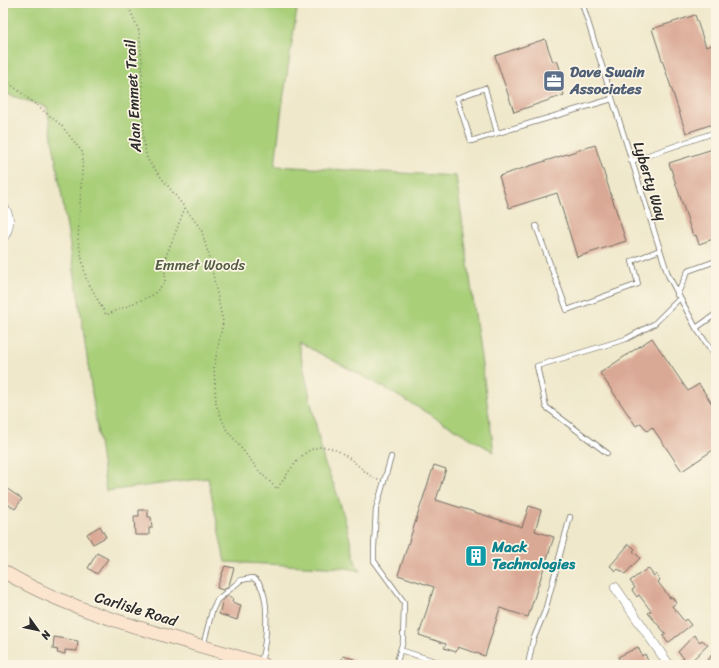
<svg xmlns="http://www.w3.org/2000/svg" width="719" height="668" font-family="Sriracha,sans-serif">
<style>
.green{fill:#a9cf79;stroke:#6a7d52}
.building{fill:#daa995}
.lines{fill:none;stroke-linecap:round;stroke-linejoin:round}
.lane-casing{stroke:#706d63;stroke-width:6}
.street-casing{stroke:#706d63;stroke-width:10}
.secondary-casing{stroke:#706d63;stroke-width:14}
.path{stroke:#706d63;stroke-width:1.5;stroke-dasharray:1 3;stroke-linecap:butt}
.lane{stroke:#fff;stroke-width:4.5}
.street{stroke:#fff;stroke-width:9}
.secondary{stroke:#fce5cf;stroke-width:13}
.labels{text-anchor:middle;stroke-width:3.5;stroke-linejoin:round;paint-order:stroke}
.service-label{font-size:15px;font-weight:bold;fill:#4e5e75;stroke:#fcf5e5;text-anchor:start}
.street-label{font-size:15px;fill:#2b2b2b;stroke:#fcf5e5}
.park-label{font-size:15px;fill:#515c42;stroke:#fcf5e5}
.culture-label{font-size:15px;font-weight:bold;fill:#0d838f;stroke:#fcf5e5;text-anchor:start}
</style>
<rect width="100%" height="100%" fill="#fcf5e5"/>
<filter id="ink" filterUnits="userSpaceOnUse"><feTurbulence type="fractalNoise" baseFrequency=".025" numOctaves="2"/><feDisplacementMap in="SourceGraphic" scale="8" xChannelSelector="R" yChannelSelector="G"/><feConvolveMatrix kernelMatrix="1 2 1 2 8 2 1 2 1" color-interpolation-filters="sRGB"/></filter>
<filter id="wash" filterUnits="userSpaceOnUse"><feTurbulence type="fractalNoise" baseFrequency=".012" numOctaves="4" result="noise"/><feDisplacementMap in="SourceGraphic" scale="16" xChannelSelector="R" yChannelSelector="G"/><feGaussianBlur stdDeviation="0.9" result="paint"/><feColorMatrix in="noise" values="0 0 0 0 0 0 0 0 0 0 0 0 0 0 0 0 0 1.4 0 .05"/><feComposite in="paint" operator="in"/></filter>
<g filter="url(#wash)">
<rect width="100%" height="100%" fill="#efe8cb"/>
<path class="green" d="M3,3H298L282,107L275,166L456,176L494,452L376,383L298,342L324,462C340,494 347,529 356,564L361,571L346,568L225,562L208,478L106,491L78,294L47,107L3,93Z"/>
<g id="blocks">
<path class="building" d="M695,15L706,47L716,44V123L686,133L652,29Z
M545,39L553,62L557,60L561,72L557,73L564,95L514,112L495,56Z
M595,145L626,241L577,257L557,193L509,208L499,176Z
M716,148V238L699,244L696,235L693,236L669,163Z
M652,338L688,391L699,384L716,410V448L682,471L652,427L647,431L641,423L636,426L600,373Z
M434,465L446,469L436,500L522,527L529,506L541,510L535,531L554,537L528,617L500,608L485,656L458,647L456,652L444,648L446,644L419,635L434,587L398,575Z
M3,486L22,499L15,509L3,501Z
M139,510H148V517H151L152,528H149V535H135L134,516H139Z
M100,526L106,537L93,544L87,534Z
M629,544L635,549L633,551L640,558L625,574L618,569L616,571L610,566Z
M97,553L108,559L97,574L88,568Z
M225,566L234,568L229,585L223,590L217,588Z
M648,568L654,576L656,574L660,580L658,582L670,598L672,597L676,603L672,606L684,621L686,619L691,625L668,643L663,636L666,634L648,613L651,611L639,595L637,597L632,590L635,588L630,581Z
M228,596L233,598L232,602L241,605L237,620L219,614L223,600Z
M694,635L700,642L702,640L708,645L687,665L682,660L684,658L678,652Z
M54,637L78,641L77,651L65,650V654L57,653L58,650L53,649Z
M638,647L642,656L645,654L648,661L640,665H622L618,657Z
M716,648V665H705Z
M343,656L354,659L352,665H340Z"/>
</g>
</g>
<g filter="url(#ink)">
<use href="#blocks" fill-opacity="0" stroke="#706d63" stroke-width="1"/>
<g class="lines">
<g class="lane-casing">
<path id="lane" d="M582,3L668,275L696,328L716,357
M497,133L485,88L457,98L471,141L612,99
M631,161L716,132
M536,226L567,310L638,284L632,261L660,250
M677,295L688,271L716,261
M696,328L716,314
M607,453L546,407L537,366L626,339L654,324L679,299
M391,457L376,509L374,548V561L404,602L403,641L396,665
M203,646L212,611L217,600L241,580L253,578C273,589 266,643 261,662
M400,650L447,665
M528,665L533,640L545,611L570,517"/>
</g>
<g class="street-casing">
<path id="street" d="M3,206C11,216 10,228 3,238
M615,587L669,665"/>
</g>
<g class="secondary-casing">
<path id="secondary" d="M3,571C80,618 178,637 264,665"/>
</g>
<path class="path" d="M678,4V3
M3,78L61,125L83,153L78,240L86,278L106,315L153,295L165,282V259L185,208L147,159L143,137L142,61L139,31L127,3
M185,208L201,229L209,256L223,322L214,367L216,404L226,429L260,472L277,489C295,463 311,431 346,456C358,464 364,473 378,480"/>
<use href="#lane" class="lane"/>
<use href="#street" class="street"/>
<use href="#secondary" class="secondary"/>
</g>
</g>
<defs>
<g id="office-square" transform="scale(1.15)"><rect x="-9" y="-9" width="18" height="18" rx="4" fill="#5c6f8a" stroke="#fcf5e5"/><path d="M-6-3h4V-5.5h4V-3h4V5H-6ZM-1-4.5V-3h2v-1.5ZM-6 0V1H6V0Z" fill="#fff"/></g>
<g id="building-square" transform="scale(1.15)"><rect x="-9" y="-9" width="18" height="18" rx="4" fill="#0f9aa8" stroke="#fcf5e5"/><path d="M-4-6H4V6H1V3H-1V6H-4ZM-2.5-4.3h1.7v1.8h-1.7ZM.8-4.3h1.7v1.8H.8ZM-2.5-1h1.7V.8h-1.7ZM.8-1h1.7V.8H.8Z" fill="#fff"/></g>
</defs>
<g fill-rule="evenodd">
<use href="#office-square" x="554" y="81"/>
<use href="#building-square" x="476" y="556"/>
</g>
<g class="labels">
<g class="service-label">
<text x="570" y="77">Dave Swain<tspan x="570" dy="17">Associates</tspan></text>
</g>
<g class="street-label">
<text transform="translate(133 96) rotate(-93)" y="5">Alan Emmet Trail</text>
<text transform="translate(650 181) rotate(73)" y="5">Lyberty Way</text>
<text transform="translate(136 609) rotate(17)" y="5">Carlisle Road</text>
</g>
<g class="park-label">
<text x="200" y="270">Emmet Woods</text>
</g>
<g class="culture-label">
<text x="492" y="552">Mack<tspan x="492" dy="17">Technologies</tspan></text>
</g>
</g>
<rect width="719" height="668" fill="none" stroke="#fcf5e5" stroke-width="16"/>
<g transform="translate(38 630) rotate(123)" stroke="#fcf5e5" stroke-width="3" paint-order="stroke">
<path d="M0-3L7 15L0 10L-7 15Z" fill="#2b2b2b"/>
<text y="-6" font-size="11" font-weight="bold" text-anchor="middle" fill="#2b2b2b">N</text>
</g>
</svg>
